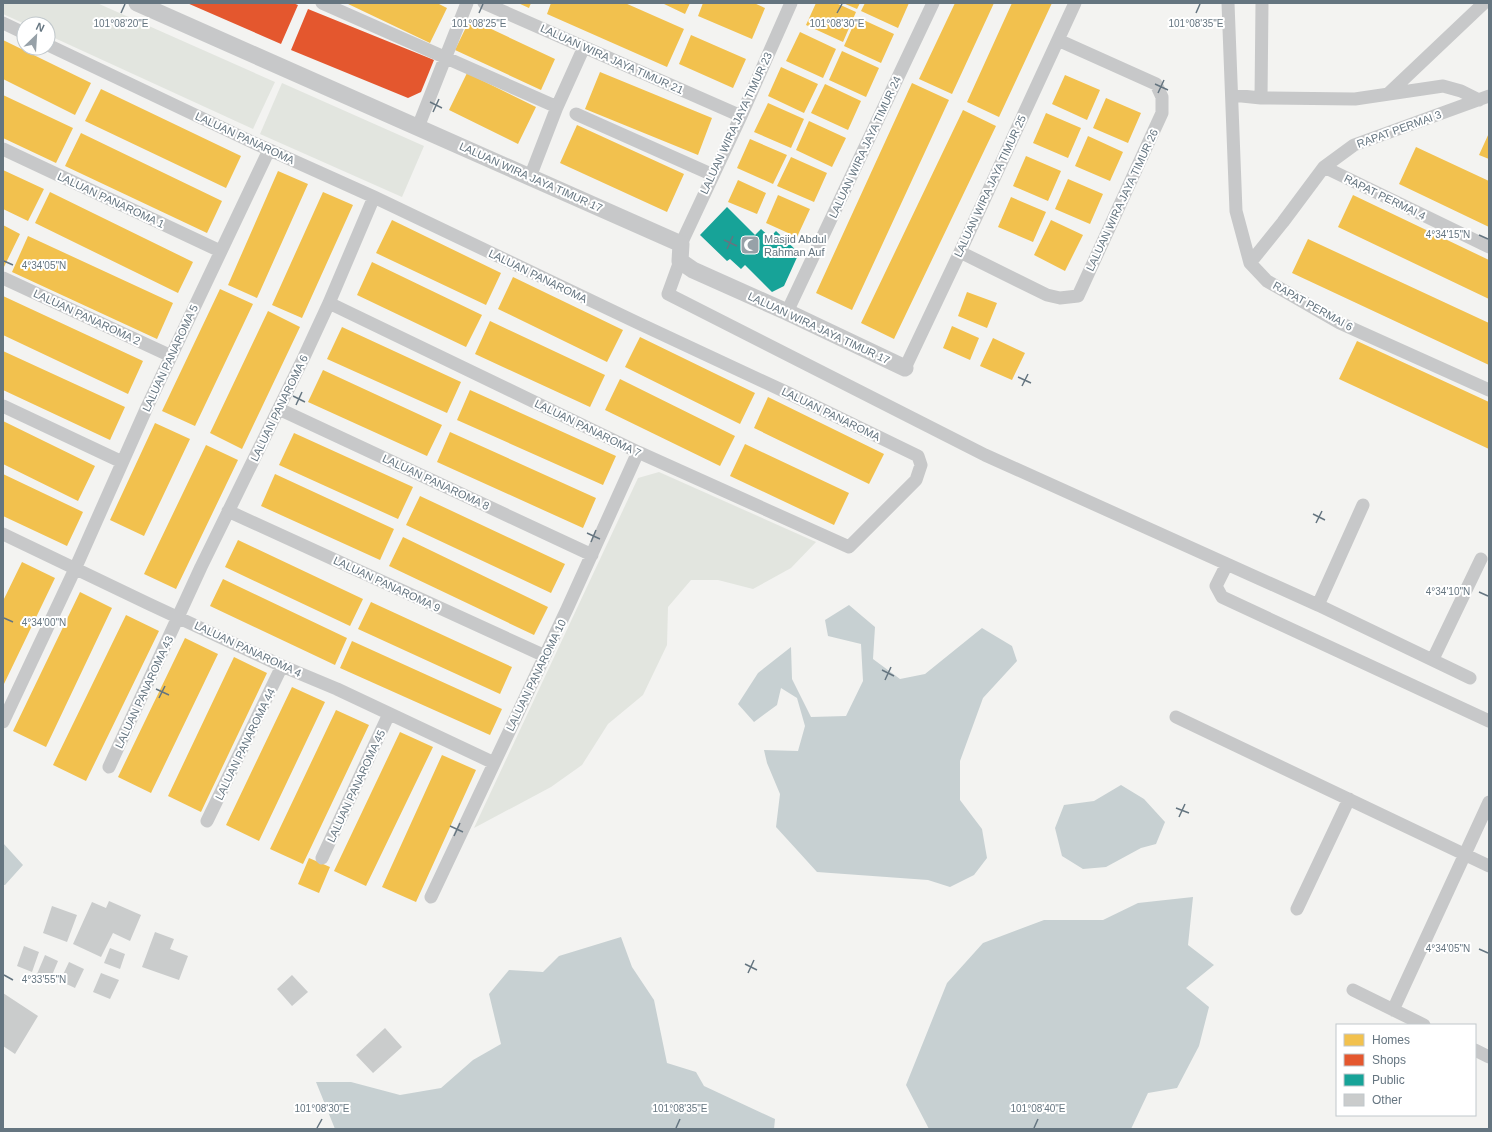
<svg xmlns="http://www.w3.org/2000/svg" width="1492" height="1132" font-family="Helvetica,sans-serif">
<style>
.green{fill:#e2e5df}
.water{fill:#c7d0d2}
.homes{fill:#f2c14e}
.shops{fill:#e4572e}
.public{fill:#17a398}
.building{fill:#cacccc}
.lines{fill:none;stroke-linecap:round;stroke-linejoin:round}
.minor{stroke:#c7c8c9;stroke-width:13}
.tertiary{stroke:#c7c8c9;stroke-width:17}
.ticks{fill:none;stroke:#657580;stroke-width:1.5}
.labels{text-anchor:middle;stroke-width:4;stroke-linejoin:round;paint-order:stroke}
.street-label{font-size:11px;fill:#657580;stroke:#fff}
.poi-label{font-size:11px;fill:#657580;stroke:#fff;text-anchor:start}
.ticks-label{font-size:10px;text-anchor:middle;fill:#657580;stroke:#fff;stroke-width:4;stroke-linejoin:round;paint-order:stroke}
</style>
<rect width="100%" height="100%" fill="#f3f3f1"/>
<path class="green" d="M3,3H97L275,82L253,129L48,35V24H25L3,14Z
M282,83L424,146L402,197L260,134Z
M659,472L816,542L791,568L753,589L718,580H691L668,607L667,645L643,695L608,724L582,765L551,787L474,828L638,478Z"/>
<path class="water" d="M849,605L875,627L873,659L900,679L925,674L982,628L1012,646L1017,661L983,698L960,761V800L982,829L987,858L974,875L950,887L928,880L817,872L776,827L780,794L767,763L764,750L798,751L805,726L797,698L781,688L777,705L754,722L738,704L758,673L791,647L792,679L811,717L846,716L863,681L861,644L828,636L825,620Z
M1121,785L1144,799L1165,822L1156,844L1141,848L1106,867L1083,869L1062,856L1055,828L1064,805L1094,801Z
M3,843L23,865L5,885H3Z
M1193,897L1188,945L1214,965L1186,988L1209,1007L1199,1046L1177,1088L1148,1093L1131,1129H929L906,1085L947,983L983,943L1044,920H1103L1138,903Z
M621,937L632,967L654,1000L667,1063L696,1072L704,1086L775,1119L774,1129H335L316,1082H351L400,1095L441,1088L473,1060L501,1044L489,994L509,970L543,972L559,956Z"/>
<path class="homes" d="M346,3H437L447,8L430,43Z
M518,3H531L529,8Z
M551,3H625L684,29L667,67L547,14Z
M662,3H690L685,14Z
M703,3H754L765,8L752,39L698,16Z
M816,3H836L856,12L843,42L806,25Z
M843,3H860L857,9Z
M865,3H909L898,28L861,11Z
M955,3H994L952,94L919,79Z
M1012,3H1052L999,117L967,102Z
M857,17L894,34L881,63L844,46Z
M470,19L555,59L541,90L455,50Z
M800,32L836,49L823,78L786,61Z
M691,35L746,59L733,88L679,64Z
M3,40L91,83L75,115L3,79Z
M842,51L879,68L866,97L829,80Z
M781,67L818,84L804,113L768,96Z
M600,72L712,118L698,155L585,109Z
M467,73L536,107L518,144L449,110Z
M1065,75L1100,90L1087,120L1052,104Z
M912,83L949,100L852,310L816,293Z
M825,84L861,101L848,130L811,113Z
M101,89L241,156L226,188L85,121Z
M3,95L73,128L56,163L3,138Z
M1106,98L1141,113L1128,143L1093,128Z
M768,103L804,119L791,148L754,132Z
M963,110L996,126L894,339L861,323Z
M1046,113L1081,128L1068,158L1033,143Z
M809,121L846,138L832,167L796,150Z
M577,125L684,174L667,212L560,163Z
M81,133L222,201L207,233L65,166Z
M1489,133V159L1479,155Z
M1088,136L1123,152L1110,181L1075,166Z
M750,139L787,155L773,184L737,168Z
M1416,147L1489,181V227L1399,184Z
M1026,156L1061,171L1048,201L1013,186Z
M791,157L827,173L814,202L777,186Z
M3,170L44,189L28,221L3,209Z
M278,171L308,184L257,298L228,285Z
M1068,179L1103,194L1090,224L1055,209Z
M738,180L766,193L757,214L728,202Z
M50,192L193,262L178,293L35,223Z
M323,192L353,205L302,318L272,305Z
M778,195L810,209L797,237L766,223Z
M1353,195L1489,260V299L1338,227Z
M1011,197L1046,212L1033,242L998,227Z
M392,220L501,273L486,305L376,253Z
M1051,220L1083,235L1065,271L1034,255Z
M3,225L20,234L3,269Z
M28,236L173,303L157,339L12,272Z
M1308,239L1489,323V365L1292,273Z
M372,262L482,315L466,347L357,295Z
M513,277L623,330L607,362L498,309Z
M220,289L253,304L195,426L162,411Z
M967,292L997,303L987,328L958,316Z
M3,296L143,361L128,394L3,335Z
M268,311L300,327L242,449L210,433Z
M490,321L605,375L590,407L475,354Z
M952,326L979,338L970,360L943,348Z
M342,327L461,382L447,413L327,359Z
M640,337L755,393L740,424L625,367Z
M993,338L1025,353L1012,380L980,366Z
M1357,341L1489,402V449L1339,379Z
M3,351L125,407L110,440L3,390Z
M323,370L442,425L427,456L308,402Z
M620,379L735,436L720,466L605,410Z
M470,390L616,456L603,485L457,420Z
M768,397L884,454L869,484L754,428Z
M3,421L95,466L78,501L3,464Z
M155,423L190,439L144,536L110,520Z
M450,432L596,498L583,528L437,462Z
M294,433L413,487L398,519L279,465Z
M745,444L849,493L834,525L730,476Z
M206,445L238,460L176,589L144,574Z
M3,474L83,512L67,546L3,516Z
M275,474L394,529L380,560L261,506Z
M420,496L565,564L551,593L406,525Z
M403,537L548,607L534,635L389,566Z
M238,540L363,599L350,626L225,567Z
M22,562L55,578L3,686V601Z
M223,579L347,638L335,665L210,606Z
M80,592L112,608L46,747L13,731Z
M371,602L512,667L500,694L358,629Z
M126,615L159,631L86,781L53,765Z
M185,638L218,654L151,793L118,777Z
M352,641L502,709L490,735L340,668Z
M234,657L267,673L201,812L168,796Z
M292,687L325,702L259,841L226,825Z
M336,710L369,725L303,864L270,849Z
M400,732L433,747L366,886L334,871Z
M442,755L476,770L416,902L382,887Z
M309,858L330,867L319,893L298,884Z"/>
<path class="shops" d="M187,3H293L298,5L281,44Z
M308,9L434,60L421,92L408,98L291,50Z"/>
<path class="public" d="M727,207L755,235L761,229L770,237L776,231L799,253L784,286L772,292L745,265L741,269L730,259L727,261L700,235Z"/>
<path class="building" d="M109,901L141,915L130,941L113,933L101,957L73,944L92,902L106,908Z
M52,906L77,915L67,942L43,933Z
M155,932L174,939L170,949L188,956L179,980L142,967Z
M24,946L39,952L32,972L17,966Z
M110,948L125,954L120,969L104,963Z
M45,955L58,961L50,980L37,974Z
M69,962L84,969L75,988L60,981Z
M101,973L119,980L110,999L93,992Z
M292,975L308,992L292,1006L277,989Z
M3,993L38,1016L15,1054L3,1046Z
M385,1028L402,1047L373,1073L356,1055Z"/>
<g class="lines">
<path class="minor" d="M322,3L557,107
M484,3L741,116
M1228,3L1236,211L1250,263L1267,281L1340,323L1489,390
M3,23L24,33
M48,45L252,142L374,197L638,323L788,393L918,456L921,465L916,480L849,547L638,452L329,303
M1388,94L1484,3
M1232,95L1261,98L1355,99L1443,86L1461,91L1479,100
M1261,98L1262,3
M576,114L713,175
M418,127L467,3
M3,149L220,251
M1324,167L1489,247
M530,177L557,107L584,47
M681,244L741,116L791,3
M960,252L1047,295L1060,298L1078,296L1162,113V97L1156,84L1058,40
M680,261L668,294L985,455L1318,605L1470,678
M1250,263L1283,222L1324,167L1354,145L1489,96
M3,278L171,356
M787,312L933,3
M905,368L960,252L1075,3
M3,406L122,462
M279,409L592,555
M228,511L545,656
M3,534L149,604L282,666L337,689L494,763
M1227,564L1216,586L1222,597L1489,721
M1318,605L1363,505
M1433,659L1481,559
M1176,717L1489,866
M3,722L75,569L147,407L269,150
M109,767L201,567L304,357L329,303L374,197
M207,821L282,666
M322,858L389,714
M431,897L567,609L638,452
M1297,909L1349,799
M1353,990L1424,1025
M1393,1010L1489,802
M1475,1050L1489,1057"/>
<path class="tertiary" d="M137,3L681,244L680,261L693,270L787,312L905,368"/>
</g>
<path class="ticks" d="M121,13L125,4M479,13L483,4M837,13L842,4M1196,13L1200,4M1155,84L1168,90M1158,93L1164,80M430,102L442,108M433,112L439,99M1479,235L1488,239M724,240L737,246M727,249L733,236M4,261L13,265M1018,377L1031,383M1022,386L1028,374M293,396L305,402M296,405L302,392M1313,514L1325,520M1316,523L1322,511M587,533L600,539M591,542L596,530M1479,592L1488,596M4,618L13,622M882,670L894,676M885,680L891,667M156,689L169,695M159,698L165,686M1176,808L1189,813M1179,817L1185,804M450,826L463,832M454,836L460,823M1479,949L1488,953M745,964L757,970M748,973L754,960M4,975L13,980M317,1128L322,1119M676,1128L680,1119M1034,1128L1038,1119"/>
<defs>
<g id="mosque-square" transform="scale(1)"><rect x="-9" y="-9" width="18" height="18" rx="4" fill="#97a1a8" stroke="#fff"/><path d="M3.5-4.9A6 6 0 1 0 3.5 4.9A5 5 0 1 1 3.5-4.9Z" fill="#fff"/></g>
</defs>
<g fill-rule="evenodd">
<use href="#mosque-square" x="750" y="245"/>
</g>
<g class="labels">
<g class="street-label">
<text transform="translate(612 59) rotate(24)" y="4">LALUAN WIRA JAYA TIMUR 21</text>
<text transform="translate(736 123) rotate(-65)" y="4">LALUAN WIRA JAYA TIMUR 23</text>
<text transform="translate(1399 129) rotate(-20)" y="4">RAPAT PERMAI 3</text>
<text transform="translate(245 138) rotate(25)" y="4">LALUAN PANAROMA</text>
<text transform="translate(865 147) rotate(-65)" y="4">LALUAN WIRA JAYA TIMUR 24</text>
<text transform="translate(531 177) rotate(24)" y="4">LALUAN WIRA JAYA TIMUR 17</text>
<text transform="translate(990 186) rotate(-65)" y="4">LALUAN WIRA JAYA TIMUR 25</text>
<text transform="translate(1385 197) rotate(26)" y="4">RAPAT PERMAI 4</text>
<text transform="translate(111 200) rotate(25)" y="4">LALUAN PANAROMA 1</text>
<text transform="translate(1122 200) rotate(-65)" y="4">LALUAN WIRA JAYA TIMUR 26</text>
<text transform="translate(538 276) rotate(26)" y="4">LALUAN PANAROMA</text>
<text transform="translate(1313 306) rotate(29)" y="4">RAPAT PERMAI 6</text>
<text transform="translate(87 317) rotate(25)" y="4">LALUAN PANAROMA 2</text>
<text transform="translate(819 328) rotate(25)" y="4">LALUAN WIRA JAYA TIMUR 17</text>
<text transform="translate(170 358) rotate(-65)" y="4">LALUAN PANAROMA 5</text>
<text transform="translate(279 408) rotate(-64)" y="4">LALUAN PANAROMA 6</text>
<text transform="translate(831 414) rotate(26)" y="4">LALUAN PANAROMA</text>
<text transform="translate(588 428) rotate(26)" y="4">LALUAN PANAROMA 7</text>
<text transform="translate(436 482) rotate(25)" y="4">LALUAN PANAROMA 8</text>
<text transform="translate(387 584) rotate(25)" y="4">LALUAN PANAROMA 9</text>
<text transform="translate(248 649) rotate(25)" y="4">LALUAN PANAROMA 4</text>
<text transform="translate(536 675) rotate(-64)" y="4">LALUAN PANAROMA 10</text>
<text transform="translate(144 692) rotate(-65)" y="4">LALUAN PANAROMA 43</text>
<text transform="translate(245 744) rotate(-64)" y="4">LALUAN PANAROMA 44</text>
<text transform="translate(356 786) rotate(-65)" y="4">LALUAN PANAROMA 45</text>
</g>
<g class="poi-label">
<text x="764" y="243">Masjid Abdul<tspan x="764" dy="13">Rahman Auf</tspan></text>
</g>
</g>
<g class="ticks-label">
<text x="121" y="27">101°08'20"E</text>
<text x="479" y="27">101°08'25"E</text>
<text x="837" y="27">101°08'30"E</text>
<text x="1196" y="27">101°08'35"E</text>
<text x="1448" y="238">4°34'15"N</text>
<text x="44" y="269">4°34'05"N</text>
<text x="1448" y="595">4°34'10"N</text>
<text x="44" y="626">4°34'00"N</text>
<text x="1448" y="952">4°34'05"N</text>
<text x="44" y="983">4°33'55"N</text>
<text x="322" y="1112">101°08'30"E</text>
<text x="680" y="1112">101°08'35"E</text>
<text x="1038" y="1112">101°08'40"E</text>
</g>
<rect width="1492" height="1132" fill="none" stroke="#657580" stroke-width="8"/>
<rect x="1336" y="1024" width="140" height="92" fill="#ffffff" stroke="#c1c8cc"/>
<rect x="1344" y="1034" width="20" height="12" fill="#f2c14e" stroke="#c1c8cc"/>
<text x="1372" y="1044" font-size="12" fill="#657580">Homes</text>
<rect x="1344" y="1054" width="20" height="12" fill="#e4572e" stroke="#c1c8cc"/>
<text x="1372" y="1064" font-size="12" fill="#657580">Shops</text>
<rect x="1344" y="1074" width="20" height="12" fill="#17a398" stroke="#c1c8cc"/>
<text x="1372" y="1084" font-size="12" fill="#657580">Public</text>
<rect x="1344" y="1094" width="20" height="12" fill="#cacccc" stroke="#c1c8cc"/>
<text x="1372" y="1104" font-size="12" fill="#657580">Other</text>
<g transform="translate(36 36) rotate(25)"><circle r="19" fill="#ffffff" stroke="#c1c8cc"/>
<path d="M0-3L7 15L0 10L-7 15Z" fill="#97a1a8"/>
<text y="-6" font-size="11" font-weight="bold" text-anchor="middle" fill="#657580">N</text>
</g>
</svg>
